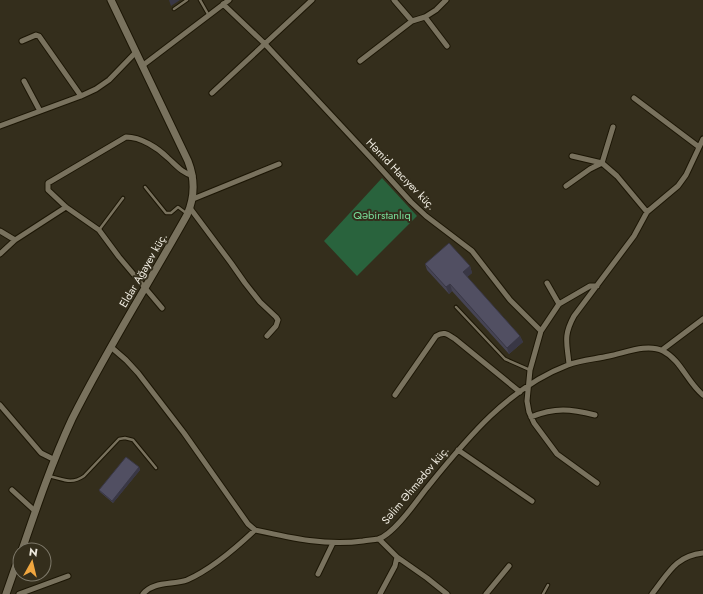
<svg xmlns="http://www.w3.org/2000/svg" width="703" height="594" font-family="Jost,sans-serif">
<style>
.green{fill:#29633d}
.lines{fill:none;stroke-linecap:round;stroke-linejoin:round}
.lane-casing{stroke:#1c1605;stroke-width:4.5}
.street-casing{stroke:#1c1605;stroke-width:7}
.secondary-casing{stroke:#1c1605;stroke-width:9}
.lane{stroke:#79725e;stroke-width:2.5}
.street{stroke:#79725e;stroke-width:5}
.secondary{stroke:#79725e;stroke-width:7}
.wall{fill:#464454}
.shaded-wall{fill:#393745}
.building{fill:#514f62;stroke:#393745}
.labels{text-anchor:middle;stroke-width:4;stroke-linejoin:round;paint-order:stroke}
.street-label{font-size:11px;fill:#f0ece1;stroke:#342e1c}
.park-label{font-size:11px;fill:#79df9a;stroke:#342e1c}
</style>
<rect width="100%" height="100%" fill="#342e1c"/>
<path class="green" d="M382,178L417,216L357,276L324,241Z"/>
<g class="lines">
<g class="lane-casing">
<path id="lane" d="M200,0L208,14
M174,9L187,0
M145,187L166,213H171L178,207L186,213
M99,230L123,198
M456,307L505,359L530,370
M49,476C63,479 71,485 84,476L119,439L125,438L133,440L156,468
M543,594L548,585"/>
</g>
<g class="street-casing">
<path id="street" d="M394,0L412,21
M223,4L265,44L372,159L411,202L426,216L472,251L510,300L541,331
M425,17L447,46
M22,41L36,35L39,36L81,96
M360,61L412,21L425,17L436,10L446,0
M142,66L229,0
M24,81L40,111
M212,93L312,0
M634,98L699,147
M0,126L81,96L96,89L109,80L136,52
M572,156L602,163L617,176L647,212
M566,186L590,169L602,163L613,127
M193,199L279,164
M190,208L231,263L245,283L260,302L276,317L278,320L276,326L267,336
M0,231L15,240
M0,254L15,240L66,207
M547,283L559,304
M597,286H590L559,304L541,331L530,370L527,401L529,412L534,423L557,454L597,483
M162,308L119,257L99,230L66,207L48,190V183L126,137C141,137 158,148 168,158C177,166 181,172 193,176
M111,347L126,360L138,373L184,433L248,524L255,530C291,538 326,546 363,541C368,540 373,540 378,539C393,535 416,502 426,489C465,441 507,388 568,365C580,360 596,359 609,356C625,353 647,343 663,351C681,360 687,382 703,395
M662,350L703,319
M569,364C567,343 563,336 574,316L634,236L647,212L678,186L686,175L703,139
M395,395L436,336C444,331 447,334 455,339L520,392
M0,405L41,453L55,460
M531,417C555,407 571,409 595,415
M458,450L532,501
M12,490L35,511
M379,539L397,557L395,566L380,594
M397,557L427,578L447,594
M318,574L333,543
M19,594L68,576
M143,594C153,581 173,585 187,580C210,570 237,547 255,530
M486,594L509,566
M652,594C668,574 675,556 703,553"/>
</g>
<g class="secondary-casing">
<path id="secondary" d="M22,550C37,506 52,462 72,419C107,349 149,283 187,215C195,197 195,179 188,161L111,0
M6,594L20,554"/>
</g>
<use href="#lane" class="lane"/>
<use href="#street" class="street"/>
<use href="#secondary" class="secondary"/>
</g>
<path class="wall" d="M425,264L470,266L472,273L467,277L520,336L523,342L509,354L452,291L449,294L427,270Z
M139,467L140,470L113,503L100,492L99,490Z"/>
<path class="shaded-wall" d="M169,0H180L171,6Z
M470,266L472,273L465,279L463,272Z
M450,284L452,291L449,294L446,287Z
M520,336L523,342L509,354L507,348Z
M139,467L140,470L113,503L112,501Z"/>
<path class="building" d="M449,243L470,266L463,272L520,336L507,348L450,284L446,287L425,264Z
M126,457L139,467L112,501L99,490Z"/>
<g class="labels">
<g class="street-label">
<text transform="translate(401 174) rotate(46)" y="4">Həmid Hacıyev küç.</text>
<text transform="translate(143 270) rotate(-60)" y="4">Eldar Ağayev küç.</text>
<text transform="translate(415 485) rotate(-50)" y="4">Səlim Əhmədov küç.</text>
</g>
<g class="park-label">
<text x="382" y="219">Qəbirstanlıq</text>
</g>
</g>
<g transform="translate(32 562) rotate(8)"><circle r="19" fill="#342e1c" stroke="#7f7a6b"/>
<path d="M0-3L7 15L0 10L-7 15Z" fill="#f0a63f"/>
<text y="-6" font-size="11" font-weight="bold" text-anchor="middle" fill="#f0ece1">N</text>
</g>
</svg>
